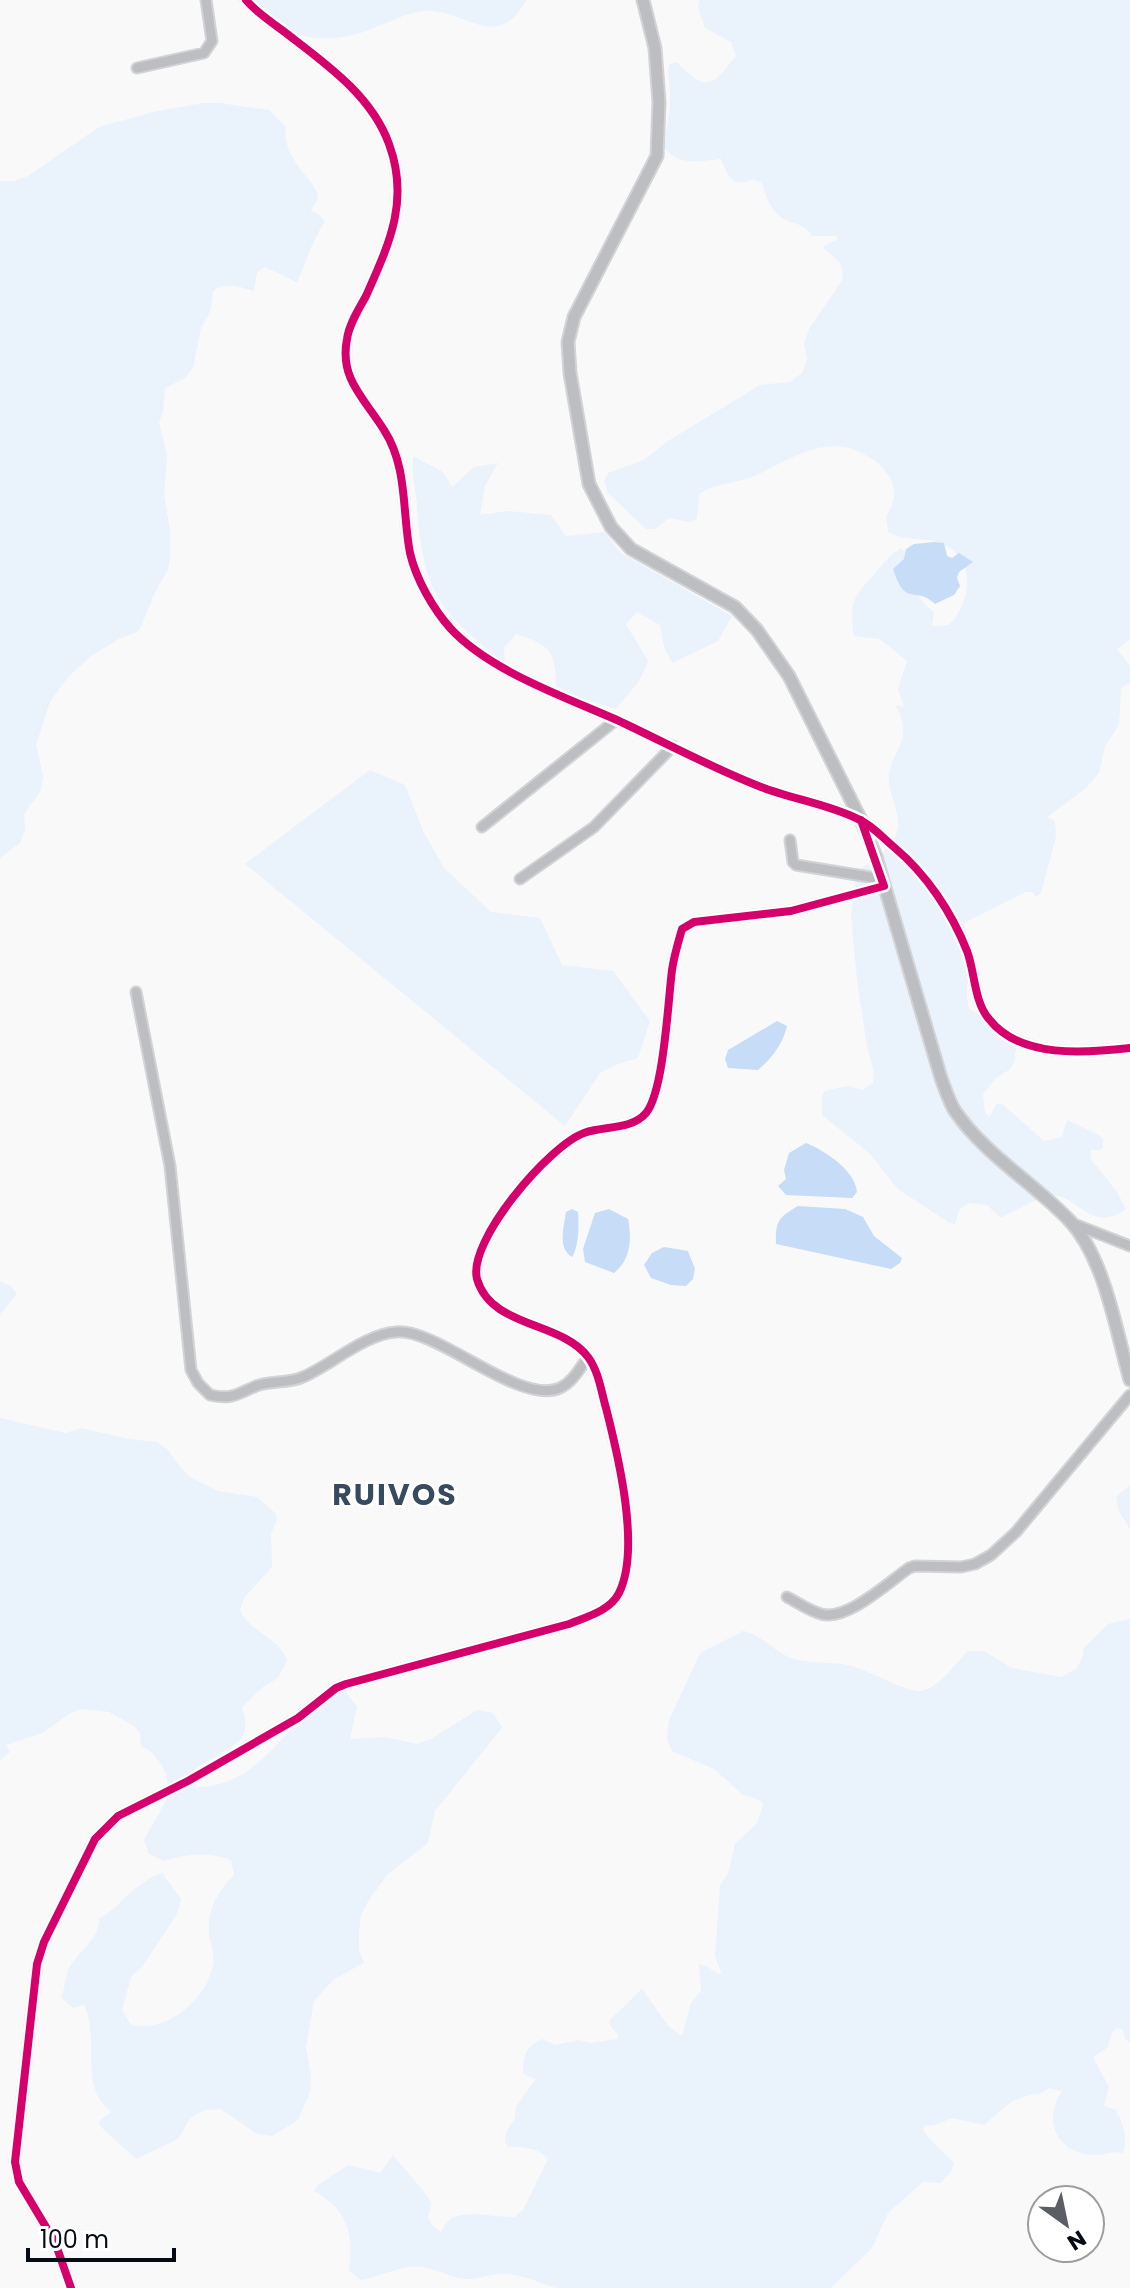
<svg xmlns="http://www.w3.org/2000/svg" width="1130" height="2288" font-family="Poppins,sans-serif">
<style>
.green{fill:#eaf2fc}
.water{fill:#c7dcf6}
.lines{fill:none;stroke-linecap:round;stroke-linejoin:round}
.minor-casing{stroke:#d2d3d5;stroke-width:13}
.tertiary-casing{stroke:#d2d3d5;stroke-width:15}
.minor{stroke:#bcbec2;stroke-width:9}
.tertiary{stroke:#bcbec2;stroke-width:11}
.cycleway-casing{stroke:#fff;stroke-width:13}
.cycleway{stroke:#d6006c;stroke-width:8}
.labels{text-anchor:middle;stroke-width:6;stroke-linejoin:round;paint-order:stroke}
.district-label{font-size:30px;font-weight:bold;letter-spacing:2px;fill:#384a5f;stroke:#fff}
</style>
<rect width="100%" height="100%" fill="#f9f9f9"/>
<path class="green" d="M239,0H526C497,55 464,7 423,11C405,13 388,23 371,29C329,46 296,38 258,19V13L252,16Z
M699,0H1130V639L1117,649L1130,666V683L1121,688L1119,725L1105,746L1099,773L1086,788L1047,817L1055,821L1056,837L1041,893L1036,897L1032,892H1026L964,923L975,963C966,980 965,991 969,1009L1018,1034L1014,1063L1009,1070L996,1078L983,1094L985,1114L990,1117L996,1104H1002L1044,1141L1062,1137L1067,1120L1099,1135L1103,1140V1147L1100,1150H1091L1090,1158L1117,1192L1126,1209C1090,1234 1080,1196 1052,1195C1044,1195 1010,1213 1001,1218L987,1205L969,1203L959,1210L955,1224L948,1222L898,1189L869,1153L822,1115V1096L825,1091L847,1086L863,1090L873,1083L874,1071L867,1047L857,980L851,914L857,871C871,862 892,849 897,832C902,815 890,798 889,782C886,752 918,743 895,705L904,707L898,689L907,661L880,639L854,636C848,601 855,595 877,571C885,562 890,555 901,548L912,559C913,583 913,597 934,612L932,626L949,625C970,603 978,560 943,544C925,536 909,543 888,532L886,517C895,502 898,487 886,472C880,463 871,458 862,453C825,434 790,459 757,475C738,484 717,482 699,494L697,519L690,522L669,518L655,529H646L608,493L604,481L608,473L644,460L668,441L760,385L790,382L802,373L807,358L804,344L809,329L843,279L841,264L823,247L838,239L836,236H812C805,224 797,225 786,220C771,213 766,197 762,183L753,179C732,189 729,177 721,159C700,161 680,166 665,149C665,132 671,111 670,96C670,84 667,76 669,64L677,62C707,94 711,86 736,56L731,42L705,28L698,7Z
M203,103H220L269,110L286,127C280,159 320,184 318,198C317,202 313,206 311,210L320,215L325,222C312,240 307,261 297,282L265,267L257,272L254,291C239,287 226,281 213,291L210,312L201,328L193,368L185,378L165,388L163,412L159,423L167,455L164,494L170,531V556L168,570L156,590L139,631L119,639L90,657L67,678L50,702L36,745L43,775L41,790L24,814L25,829L20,843L0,858V181H14L28,176L99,127L157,111Z
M413,456L443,472L452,487L474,467L498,463L485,486L480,515L507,511L551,515L566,536L605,532L621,553L732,616L718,641L672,663L664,647L660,625L637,612L626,624L648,661L640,680L616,709L570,694L556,686C556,651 549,644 516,634L504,648L505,663C438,611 423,592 417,506C416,489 411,474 413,456Z
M370,770L405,785L424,833L444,868L491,912L540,918L562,965L613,971L650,1021L638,1058L618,1064L600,1073L565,1126L245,864Z
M0,1281L12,1287L17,1294L0,1314Z
M0,1418L66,1433L81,1428L129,1439L157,1442L167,1449L180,1467L190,1477L218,1491L257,1497L275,1513L277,1520L271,1534L272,1567L244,1598L240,1610C249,1633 279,1636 287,1661L278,1678L263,1687L242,1707C245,1718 248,1729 241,1739C233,1748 199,1764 186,1776L196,1787C235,1786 256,1767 281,1740C294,1726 309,1713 315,1695L346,1692L357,1707L350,1739L385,1737L417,1744L431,1739L477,1710L493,1713L502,1728L435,1811L428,1843L387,1875L369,1900L361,1915L359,1933V1950L364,1963L334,1979L314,2001L306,2047L311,2076L310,2092L298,2120L272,2136L257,2134L221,2109L205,2110L191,2117L178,2139L136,2159L99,2125L100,2120L112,2112C77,2087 101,2040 84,2005L74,2008L61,1998C65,1990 64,1982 67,1974C73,1953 99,1943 99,1919C124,1904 131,1885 162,1873L181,1899L177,1914L142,1967L131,1977L122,2010L131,2025C166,2033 205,2001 213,1966C215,1956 211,1945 209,1935C206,1912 218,1891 234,1875L231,1860C209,1852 187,1853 164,1861L149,1854L144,1840C157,1814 180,1792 160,1763C155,1755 150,1749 141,1747L140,1733L134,1726L109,1712L82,1709L71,1713L42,1733L6,1745L10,1752L0,1760Z
M1130,1485V1529L1119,1512L1116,1497Z
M1130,1619V2042L1125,2039L1123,2030L1117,2028L1112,2033L1107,2048L1093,2057L1109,2087L1104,2106L1115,2109C1123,2123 1128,2137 1123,2153C1111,2150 1103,2156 1092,2155C1055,2152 1043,2119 1062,2091L1049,2088L1040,2094L1029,2095L1011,2102L984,2125L952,2118L935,2125L924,2126L923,2130C930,2142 944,2151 954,2163L951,2172L940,2183L923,2182L888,2213L872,2248L831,2288H556C537,2282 523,2274 502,2274C489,2274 478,2280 465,2279C446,2277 429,2264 410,2267C394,2269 378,2277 361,2280L349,2271C354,2235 348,2209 314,2191L319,2184L349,2165L380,2173L393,2155L429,2198L431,2205L428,2217L432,2225L441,2232C444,2229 444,2225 447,2222C460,2208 498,2218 515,2217L523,2210L548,2159C538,2147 523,2147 509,2147L505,2143L506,2132L515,2118L516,2106L536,2079L523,2074C524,2054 524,2047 543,2039L555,2045L578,2040L591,2043L617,2039L619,2036L610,2025L609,2021L642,1989L669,2027L682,2036L691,2003L701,1991L699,1965L701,1964L722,1975L715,1956L720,1885L728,1874L735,1844L757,1823L763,1805L761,1801L742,1794L714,1769L672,1751L667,1740L669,1720L700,1653L743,1631C765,1636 772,1651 791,1658C812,1665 837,1660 858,1668C873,1673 909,1693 921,1691C941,1687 954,1664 968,1651H984L1012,1668L1062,1677L1077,1668L1084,1653L1083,1649L1108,1624Z"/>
<path class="water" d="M934,542L944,543L947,556L952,558L959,553L973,562L959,572L957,578L960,586L954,595L935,604C916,585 906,609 893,569L904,559L906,549L914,544Z
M777,1021L787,1026C783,1044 772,1058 758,1070L728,1068L725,1059L728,1050Z
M806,1143C824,1150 856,1171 857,1192L852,1198L786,1195L778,1186L786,1179L784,1170L789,1153Z
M798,1206L845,1209L863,1217L874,1236L902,1258L900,1263L891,1269L776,1244C775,1221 779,1217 798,1206Z
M572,1209L578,1212C579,1225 579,1246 572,1257C557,1248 564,1227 566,1212Z
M609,1209L628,1219C632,1238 631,1260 614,1273L585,1262L583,1249L595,1213Z
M664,1247L688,1251L695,1269L693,1279L686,1286L671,1285L651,1278L644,1265L652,1253Z"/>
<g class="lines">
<g class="minor-casing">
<path id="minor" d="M246,0C256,12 270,21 282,30C323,62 371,94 389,144C410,201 389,244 366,296C359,309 349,324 347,339C339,379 365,399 384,430C408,467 402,512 410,553C416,579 433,609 451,629C490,671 565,697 617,720C664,742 712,768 761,787C792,799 828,804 858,819C872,825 884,839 895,848C927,875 952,913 967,951C975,972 974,1002 989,1019C1020,1059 1086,1053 1130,1048
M137,68L204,53L212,41L206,0
M482,827L616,720
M790,840L793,862L796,865L882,879
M520,879L594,827L673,746
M136,992L170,1166L191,1370L198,1383L210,1395C232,1400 237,1394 256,1386C270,1380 288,1384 303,1377C331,1365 365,1334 396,1332C438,1328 519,1406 560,1388C573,1382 580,1368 588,1357
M1074,1224L1130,1246
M787,1597C797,1602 809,1611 821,1614C846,1622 889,1582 909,1568L915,1566L961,1567L975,1564L991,1555L1016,1532L1130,1395
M71,2288L55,2242L19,2182L15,2162L37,1964L44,1942L95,1839L118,1816L188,1781L298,1718L336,1688L346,1684L569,1624C586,1617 610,1611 619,1593C641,1549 618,1455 606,1408C601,1391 599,1372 588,1357C561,1321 491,1328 477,1279C467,1241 550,1145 584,1133C603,1126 632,1130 646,1113C664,1091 668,1001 672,970C674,956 678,943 682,929L694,922L791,911L884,886"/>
</g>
<g class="tertiary-casing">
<path id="tertiary" d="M643,0L655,48L659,102L657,156L574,317L568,342L570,373L589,484L611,527L631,549L735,607L757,630L789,676L861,820L876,857L941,1078C945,1088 949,1102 955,1111C985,1155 1034,1183 1070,1221C1105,1259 1116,1331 1130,1380"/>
</g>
<use href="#minor" class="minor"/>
<use href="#tertiary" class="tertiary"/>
<g class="cycleway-casing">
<path id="cycleway" d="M246,0C256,12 270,21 282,30C323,62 371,94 389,144C410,201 389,244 366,296C359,309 349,324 347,339C339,379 365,399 384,430C408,467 402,512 410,553C416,579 433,609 451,629C490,671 565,697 617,720C664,742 712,768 761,787C792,799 828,804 858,819C872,825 884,839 895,848C927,875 952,913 967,951C975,972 974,1002 989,1019C1020,1059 1086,1053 1130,1048
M71,2288L55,2242L19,2182L15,2162L37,1964L44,1942L95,1839L118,1816L188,1781L298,1718L336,1688L346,1684L569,1624C586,1617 610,1611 619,1593C641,1549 618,1455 606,1408C601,1391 599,1372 588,1357C561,1321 491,1328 477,1279C467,1241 550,1145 584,1133C603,1126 632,1130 646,1113C664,1091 668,1001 672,970C674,956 678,943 682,929L694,922L791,911L884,886L861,820"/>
</g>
<use href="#cycleway" class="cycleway"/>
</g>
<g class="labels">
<g class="district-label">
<text x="395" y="1505">RUIVOS</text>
</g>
</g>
<g transform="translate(1066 2224) rotate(147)"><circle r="38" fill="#ffffff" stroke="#9b9ea1" stroke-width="2"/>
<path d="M0-6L14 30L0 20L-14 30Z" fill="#5b5f65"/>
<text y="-12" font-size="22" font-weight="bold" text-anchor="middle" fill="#060c15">N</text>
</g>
<path d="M28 2248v12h146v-12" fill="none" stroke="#060c15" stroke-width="4"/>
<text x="40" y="2248" font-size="24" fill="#060c15" stroke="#ffffff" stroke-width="6" paint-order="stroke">100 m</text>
</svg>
